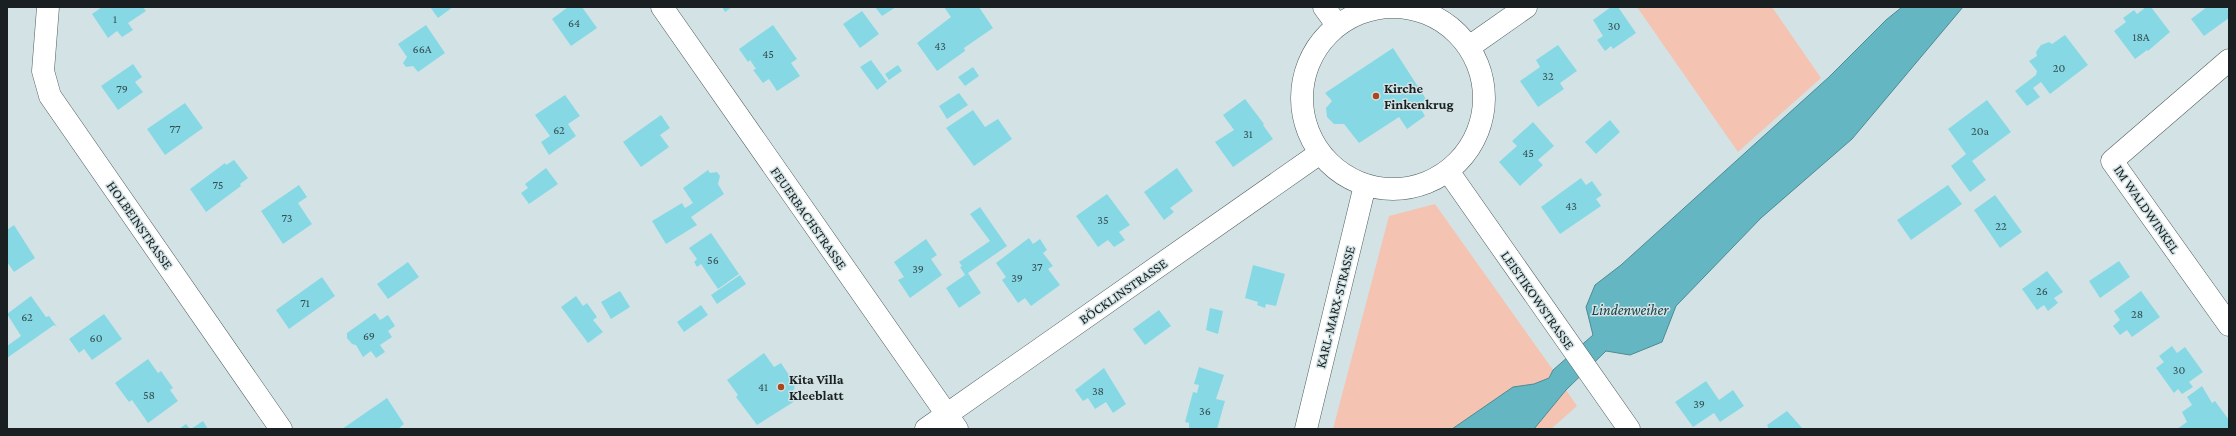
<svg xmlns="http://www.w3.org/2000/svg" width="2236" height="436" font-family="'Crimson Pro',serif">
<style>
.green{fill:#f4c3b1}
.water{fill:#64b7c2;stroke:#4e8a92}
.building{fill:#86d9e4}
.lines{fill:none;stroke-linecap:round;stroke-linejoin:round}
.minor-casing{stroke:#515f61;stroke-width:23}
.minor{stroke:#fff;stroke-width:22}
.poi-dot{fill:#ac461b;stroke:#d3e3e5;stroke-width:1.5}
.labels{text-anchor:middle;stroke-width:3;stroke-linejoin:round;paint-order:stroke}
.number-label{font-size:12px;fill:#354e52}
.poi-label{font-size:14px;font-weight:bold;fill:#1a2021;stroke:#d3e3e5;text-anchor:start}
.street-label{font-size:14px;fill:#1a2021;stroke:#d3e3e5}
.water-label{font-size:15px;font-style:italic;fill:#1a4247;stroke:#d3e3e5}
</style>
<rect width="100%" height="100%" fill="#d3e3e5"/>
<path class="green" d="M1637,7H1772L1821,78L1738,152Z
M1435,204L1553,370L1549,378L1534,384L1513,387L1452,429H1333L1389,216Z
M1566,390L1577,406L1551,429H1534Z"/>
<path class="water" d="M1902,7H1963L1852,139L1761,218L1676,306L1662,342L1630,355L1606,351L1566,390L1534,429H1452L1513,387L1534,384L1549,378L1553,370L1593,335L1586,307L1595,285L1621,265L1829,77L1886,20Z"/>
<path class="building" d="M102,7H143L146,11L128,23L133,30L122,37L117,31L108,38L92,14Z
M430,7H453L438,18Z
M568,7H582L597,28L571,46L552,19Z
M722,7H732L725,12Z
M875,7H896L882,16Z
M944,7H979L993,28L964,48L965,51L937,71L917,43L951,17Z
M1611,7H1618L1636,33L1613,49L1611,46L1605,51L1597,40L1603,36L1593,20Z
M2146,7H2151L2170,32L2148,51L2147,50L2135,59L2114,31L2126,22L2123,18L2134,10L2137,14Z
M2207,7H2226L2229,11V18L2204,36L2191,19Z
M862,11L879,34L860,48L843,24Z
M426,25L445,53L418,72L413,66L406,67L403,63L407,57L398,44Z
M773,25L797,59L791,63L800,76L777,91L769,79L763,83L753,70L756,69L750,60L748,62L739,49Z
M2065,35L2088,65L2050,94L2041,82L2033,88L2040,97L2027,106L2015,91L2036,75L2037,71L2029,61L2037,56L2036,52L2041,45L2049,42L2052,44Z
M1558,45L1577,71L1560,83L1564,89L1538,107L1520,81L1540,67L1536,60Z
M1393,48L1426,99L1419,106L1425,116L1407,129L1399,117L1359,143L1344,124H1334L1327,117L1326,108L1332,101L1325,93Z
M871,60L887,82L877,90L860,67Z
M133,64L142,77L135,82L143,92L118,110L101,86Z
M898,65L902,71L889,80L885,74Z
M973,67L979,76L965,86L958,77Z
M959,93L968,105L947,119L939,106Z
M565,95L580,116L568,124L576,136L549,155L541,142L550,136L535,115Z
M1245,99L1264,124L1263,125L1273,139L1233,167L1215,142L1234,130L1223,115Z
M1987,100L2011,132L1972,161L1986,180L1970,192L1951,166L1966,154L1948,129Z
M185,103L203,128L165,155L147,129Z
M973,110L985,127L998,119L1012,139L974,166L946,128Z
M661,115L670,128L660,135L669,147L641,167L623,142Z
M1610,120L1620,132L1596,154L1585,142Z
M1533,122L1554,146L1538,160L1543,165L1520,186L1499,162L1517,146L1512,141Z
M234,160L248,178L240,184L241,186L206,212L190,189L225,163L226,165Z
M546,168L558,184L529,204L521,193L528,188L525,184Z
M1177,168L1193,191L1170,208L1174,212L1164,220L1144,192Z
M708,170L710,173L717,172L720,176L718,184L724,194L691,217L697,225L666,244L652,221L682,203L685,208L693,203L683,188Z
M1581,178L1586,185L1592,181L1602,195L1596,199L1601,206L1560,234L1541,207Z
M299,185L307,197L298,203L312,224L283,244L261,211Z
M1948,185L1962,204L1911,240L1897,220Z
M1107,194L1130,225L1119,232L1125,240L1114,247L1108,240L1098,247L1076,216Z
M1995,195L2022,232L2000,248L1974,210Z
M980,207L1007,246L968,273L981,293L959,308L946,288L965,275L960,267L962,266L959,262L990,241L970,214Z
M14,225L35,258L14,272L7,262V230Z
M711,233L739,274L718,289L701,264L697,267L694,262L697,259L689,248Z
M1029,238L1033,244L1040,239L1047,250L1043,253L1053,266L1048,269L1060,285L1031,306L1025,298L1018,303L1002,280L1006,277L996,263Z
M926,239L937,255L931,259L942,275L910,298L898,280L904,277L894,262Z
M2119,261L2130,277L2100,298L2089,281Z
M408,262L419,277L388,299L377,284Z
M1253,265L1285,274L1276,306L1266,304L1265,308L1257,305L1258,302L1245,298Z
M2047,271L2063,292L2054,298L2058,303L2048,311L2044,305L2037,310L2022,289Z
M740,275L746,284L717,304L711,295Z
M322,277L335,296L289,329L276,310Z
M620,291L630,307L611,319L601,302Z
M2141,291L2160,317L2132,337L2127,330L2120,335L2113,326L2120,320L2114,311Z
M31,296L46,317L49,316L57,327L54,325L7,358V346L21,336L7,314Z
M576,296L583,306L587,303L597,317L593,320L603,332L588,343L561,307Z
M701,305L708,315L684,332L677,322Z
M1210,308L1223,311L1218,334L1206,330Z
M1159,310L1171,326L1145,345L1133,329Z
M375,313L380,320L388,315L395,326L388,331L392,337L380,345L385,352L376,358L371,351L363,357L356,345L352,344L347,338V333Z
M104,314L122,339L92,360L84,349L79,353L69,339Z
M2172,346L2177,353L2185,347L2203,372L2189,382L2193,387L2182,394L2178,389L2174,393L2156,368L2164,362L2159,356Z
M764,353L774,367L781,363L795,384L794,390L789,393L795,401L757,425L736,397L738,395L727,380Z
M148,359L158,373L161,371L173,388L170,390L178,401L148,423L132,400L129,402L115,383Z
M1199,367L1224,375L1216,399L1225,401L1217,429H1189V423L1185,422L1193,392L1197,393L1199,385L1194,384Z
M1104,368L1126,404L1113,413L1106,402L1095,409L1088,398L1083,401L1075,390Z
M1706,381L1719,400L1733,390L1744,406L1720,422L1714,413L1693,427L1675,402Z
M2202,386L2212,403L2215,401L2229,420V429H2177L2187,422L2182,412L2192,405L2187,397Z
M387,398L404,424L398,429H342Z
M1787,411L1803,429H1769L1767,425Z
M203,421L208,429H191Z
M186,424L190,429H179Z"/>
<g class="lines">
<g class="minor-casing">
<path id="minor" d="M48,7L43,71L50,96L281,429
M662,7L957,429
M1324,7L1337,25
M1302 98a91 91 0 1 1 182 0a91 91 0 1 1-182 0Z
M1469,47L1526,7
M2229,60L2112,161L2229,325
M1448,171L1629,429
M926,429L1320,153
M1306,429L1365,185"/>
</g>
<use href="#minor" class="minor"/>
</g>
<g class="poi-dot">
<circle cx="1376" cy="96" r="4"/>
<circle cx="781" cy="387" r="4"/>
</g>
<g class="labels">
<g class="number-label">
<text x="115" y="23">1</text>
<text x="574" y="27">64</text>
<text x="1614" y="30">30</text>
<text x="2141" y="41">18A</text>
<text x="940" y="50">43</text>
<text x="422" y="53">66A</text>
<text x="768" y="58">45</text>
<text x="2059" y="72">20</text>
<text x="1548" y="80">32</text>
<text x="122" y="93">79</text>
<text x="175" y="133">77</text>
<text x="559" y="134">62</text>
<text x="1980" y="135">20a</text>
<text x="1248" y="138">31</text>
<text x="1528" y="157">45</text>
<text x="218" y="189">75</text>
<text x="1571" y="210">43</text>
<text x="287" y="222">73</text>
<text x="1103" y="224">35</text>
<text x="2001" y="230">22</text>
<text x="713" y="264">56</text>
<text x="1037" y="271">37</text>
<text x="918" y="273">39</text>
<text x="1017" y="282">39</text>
<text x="2042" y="295">26</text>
<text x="305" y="307">71</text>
<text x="2137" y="318">28</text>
<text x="27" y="321">62</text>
<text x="369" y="340">69</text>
<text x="96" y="342">60</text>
<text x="2179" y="374">30</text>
<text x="763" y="391">41</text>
<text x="1098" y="395">38</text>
<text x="149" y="399">58</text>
<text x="1699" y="408">39</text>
<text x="1205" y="415">36</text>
</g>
<g class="poi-label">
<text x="1384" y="93">Kirche<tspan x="1384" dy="16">Finkenkrug</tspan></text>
<text x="789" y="384">Kita Villa<tspan x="789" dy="16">Kleeblatt</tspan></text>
</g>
<g class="street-label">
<text transform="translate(2147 209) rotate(55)" y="5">IM WALDWINKEL</text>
<text transform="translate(809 218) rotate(55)" y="5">FEUERBACHSTRASSE</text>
<text transform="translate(140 225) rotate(55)" y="5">HOLBEINSTRASSE</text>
<text transform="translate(1123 291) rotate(-35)" y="5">BÖCKLINSTRASSE</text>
<text transform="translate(1538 300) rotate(55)" y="5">LEISTIKOWSTRASSE</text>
<text transform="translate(1335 307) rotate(-76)" y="5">KARL-MARX-STRASSE</text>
</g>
<g class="water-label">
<text x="1630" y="315">Lindenweiher</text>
</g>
</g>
<rect width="2236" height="436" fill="none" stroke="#1a2021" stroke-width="16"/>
</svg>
